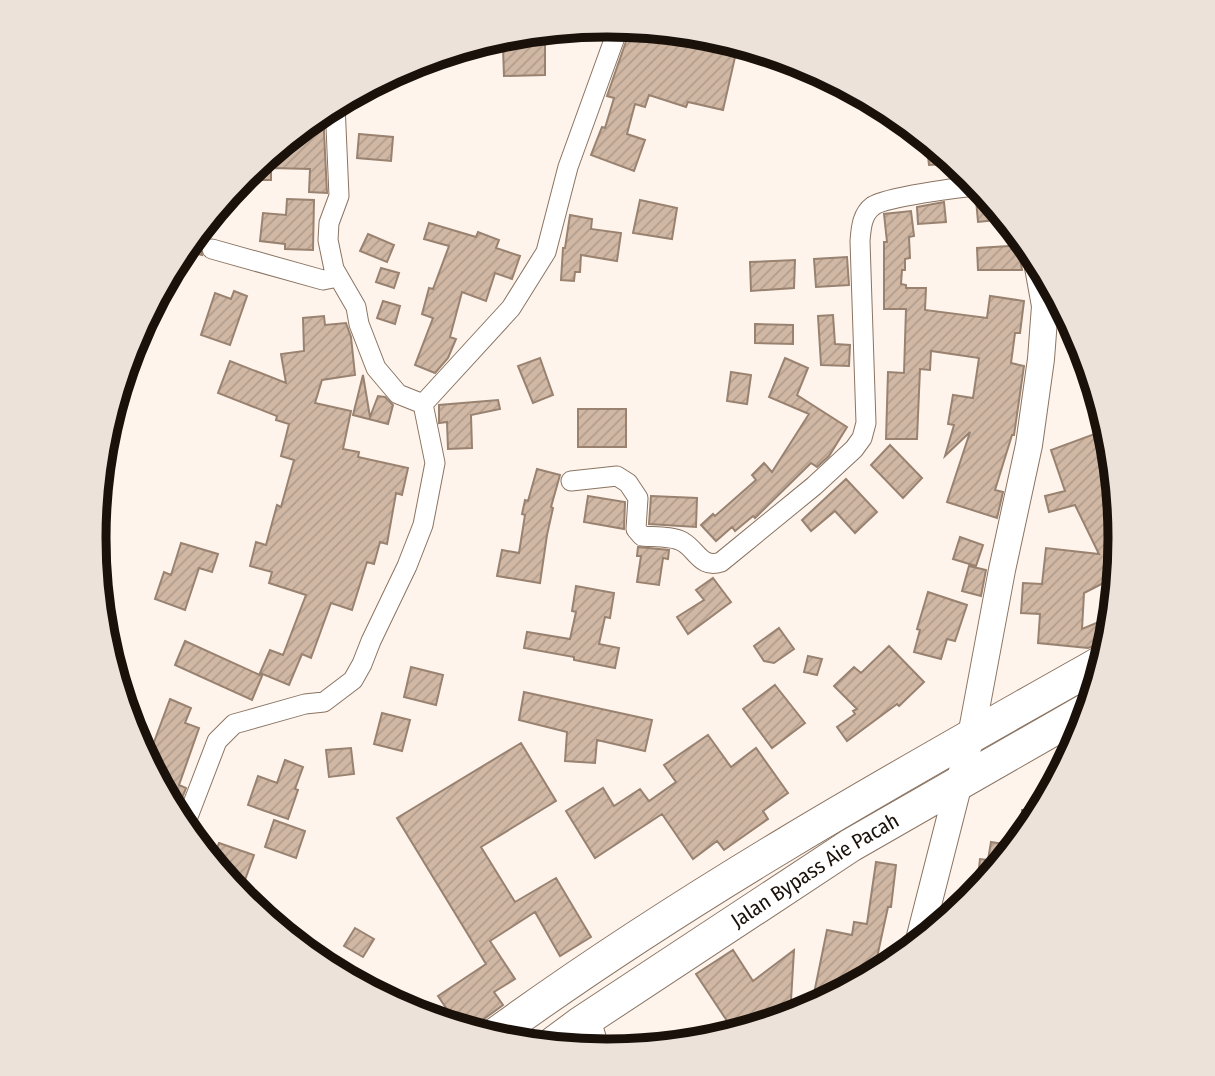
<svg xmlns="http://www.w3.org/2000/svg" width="1215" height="1076" font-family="'Fira Sans Condensed',sans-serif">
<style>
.building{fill:url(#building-hatch);stroke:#998270;stroke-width:2}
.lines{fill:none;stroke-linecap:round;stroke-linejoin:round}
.street-casing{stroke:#8a7462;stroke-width:21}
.secondary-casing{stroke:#8a7462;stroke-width:28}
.highway-casing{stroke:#8a7462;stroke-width:35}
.street{stroke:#fff;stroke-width:19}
.secondary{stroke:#fff;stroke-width:26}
.highway{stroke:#fff;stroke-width:33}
.labels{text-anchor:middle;stroke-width:7;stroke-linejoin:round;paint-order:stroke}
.street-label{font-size:21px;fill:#19110a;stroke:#fef4ec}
.rim{fill:none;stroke:#19110a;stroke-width:9}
</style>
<defs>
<pattern id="building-hatch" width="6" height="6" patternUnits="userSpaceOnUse" patternTransform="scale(1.75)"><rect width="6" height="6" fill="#d0b8a5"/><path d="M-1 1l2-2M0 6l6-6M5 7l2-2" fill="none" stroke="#b29d8d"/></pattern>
</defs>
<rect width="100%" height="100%" fill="#fef4ec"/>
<path class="building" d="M631,27L708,34L738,44L723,110L688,102L686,107L649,95L645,107L635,104L627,134L645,140L634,171L591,155L602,127L605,128L614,98L607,96Z
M545,31V75L504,76L503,48H522L523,33Z
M323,111L327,193L309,192L310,169L271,168V180H241Z
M359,134L393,137L391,161L357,158Z
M926,138L945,154L946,164L929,165Z
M987,195L1007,219L978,222L976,199Z
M287,199L314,200L313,250L285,249V244L260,241L263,213L286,215Z
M640,200L677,208L672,239L633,233Z
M944,202L946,222L918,224L917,207Z
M911,211L914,236L909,237L910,258L905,259V270H902L901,284L906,285V288H926L925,310L987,318L990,296L1024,301L1020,333H1015L1011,363L1024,366L1014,435H1012L995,490L1003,492L997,518L947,502L970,432L945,456L954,425L948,424L953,395L973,398L979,358L931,351L930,370L920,369L917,439H886L888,372L904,373L906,309H884V242H887L884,214Z
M213,213L208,237L200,245L202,255L182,251Z
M570,215L592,219L591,229L621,233L617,261L581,255L580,272H575L574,281L561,280L563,248H565Z
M429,223L476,237L478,232L499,240L496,248L520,256L512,279L495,273L486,301L462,292L450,337L456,339L448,358L435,373L415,365L433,318L422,314L429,288L433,289L449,246L424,239Z
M368,234L394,245L387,262L360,251Z
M1024,245L1020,258L1022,270H978L977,248Z
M847,257L849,285L816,287L814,259Z
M795,260L794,288L751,291L750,262Z
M381,268L399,273L394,288L376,282Z
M234,291L247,296L230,345L201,335L215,293L231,299Z
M383,301L400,306L395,324L377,318Z
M833,315L835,344L850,345L849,366L821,365L818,316Z
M324,316L325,325L346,323L351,337L355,375L322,380L315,403L351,411L343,449L359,452L358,457L408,468L402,495L396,493L387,544L380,542L374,564L367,562L352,610L331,603L311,658L302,654L289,685L260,673L270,650L283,655L306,595L269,583L272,572L250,566L256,542L266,545L277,505L281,507L294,460L281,456L289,424L276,420L277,416L218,393L230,361L286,383L281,354L304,351L303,318Z
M755,324L793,325V344L755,343Z
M540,358L553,395L533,403L518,366Z
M785,358L808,368L797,395L847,427L829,456L817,467L811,463L755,518L753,516L735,531L732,527L716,541L701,525L713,514L715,516L756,480L752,475L764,463L772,472L809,414L769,397Z
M731,372L751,375L747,404L727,401Z
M363,375L370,417L378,396L385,397L393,405L388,424L353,415Z
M498,400L500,409L471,415L472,448L448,449L447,422L439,423V405Z
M578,409H626V447H578Z
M1108,429L1114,467L1105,470L1117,494L1121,538L1117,576L1084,593L1082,629L1113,616L1110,643L1104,642L1088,648L1038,643L1040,614L1021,613L1023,583L1042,584L1046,548L1099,554L1075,505L1049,512L1045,496L1065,491L1051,450Z
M890,445L922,478L903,498L871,465Z
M537,469L560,475L551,507L553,508L547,535L540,583L497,576L502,550L519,553L525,515L522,514L525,500L528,501Z
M846,479L877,512L855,533L835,511L811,531L802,520Z
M588,496L625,502L624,529L584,522Z
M651,496L697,498L696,527L649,524Z
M960,537L983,545L976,566L953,559Z
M181,543L218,554L212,572L199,568L185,610L155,599L164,572L171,575Z
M638,547L669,550L668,559L663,558L659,585L637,582L641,556H637Z
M969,566L986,570L981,596L962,591Z
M713,578L731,602L688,634L677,617L704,600L696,590Z
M576,586L614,593L610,618L605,617L599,644L619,648L615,668L574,660V657L524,648L527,632L570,639L576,612L572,611Z
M928,592L967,605L955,641L947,639L941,659L914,652L920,630L917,629Z
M779,628L794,649L774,663L764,661L754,646Z
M185,641L262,676L252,700L175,665Z
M889,646L924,682L899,706L897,704L847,741L837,727L855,714L853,711L857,709L834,686L854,667L861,673Z
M808,656L822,659L817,675L804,672Z
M411,667L443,675L436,705L404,697Z
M775,685L805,723L772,748L743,709Z
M524,692L652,720L645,751L597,740L595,763L565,761L567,732L519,720Z
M170,699L191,708L185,723L199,728L179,785L186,788L176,814L147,761Z
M382,713L410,720L402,751L374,744Z
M708,735L731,767L756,748L788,793L763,811L768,819L724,850L717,841L693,859L662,814L595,858L566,811L603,788L614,806L640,789L649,801L676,782L664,765Z
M521,743L556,801L481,847L515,902L556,878L591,937L560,956L535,912L490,941L515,979L494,992L503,1005L469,1030L459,1027L438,996L486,964L397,818Z
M351,748L354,774L329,777L326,750Z
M285,760L303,767L295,789L298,790L288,819L248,805L258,776L277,783Z
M1022,810H1042L1022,838Z
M274,820L305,831L296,858L265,847Z
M991,842L1016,846L976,895L980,859L988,860Z
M219,843L254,855L245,880L220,871L212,862Z
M876,862L896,865L891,907H888L876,962L880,963L877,973L811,1008L827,930L852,935L854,922L867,924Z
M355,928L374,939L363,957L344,946Z
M733,950L753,981L794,950L790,1017L735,1033L696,974Z"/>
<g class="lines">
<g class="street-casing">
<path id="street" d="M335,104L339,196L329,223L328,240L334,269L356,307L359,324L376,368L398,394L423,404
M212,249L323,280L338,277
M571,481L617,476L628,483L638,498L636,529L642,536C654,537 674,536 683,542C697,550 701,569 721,562L814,486L854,449L862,438L866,423L860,241C861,228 862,214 873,206C886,197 961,187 979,186
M184,827L217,741L234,724L305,704L324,702L353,680L362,664L371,641L407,566L423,525L435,463L423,404L511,308L546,252L568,167L619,26
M581,1023L591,1020L597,1040L606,1051"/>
</g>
<g class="secondary-casing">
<path id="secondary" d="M918,944L971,736L1002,570L1029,445L1041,359L1045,306L1036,256"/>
</g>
<g class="highway-casing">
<g id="highway">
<path d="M492,1037C685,896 896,778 1104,661"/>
<path id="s1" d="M550,1046L581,1023L851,845L1090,708"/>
</g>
</g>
<use href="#street" class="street"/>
<use href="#secondary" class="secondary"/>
<use href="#highway" class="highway"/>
</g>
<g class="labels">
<g class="street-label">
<text dy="7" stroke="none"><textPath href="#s1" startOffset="318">Jalan Bypass Aie Pacah</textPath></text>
</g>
</g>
<path d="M0 0H1215V1076H0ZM106 538a501 501 0 1 1 1002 0a501 501 0 1 1-1002 0Z" fill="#ece2da" fill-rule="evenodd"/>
<path class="rim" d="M106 538a501 501 0 1 1 1002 0a501 501 0 1 1-1002 0Z"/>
</svg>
